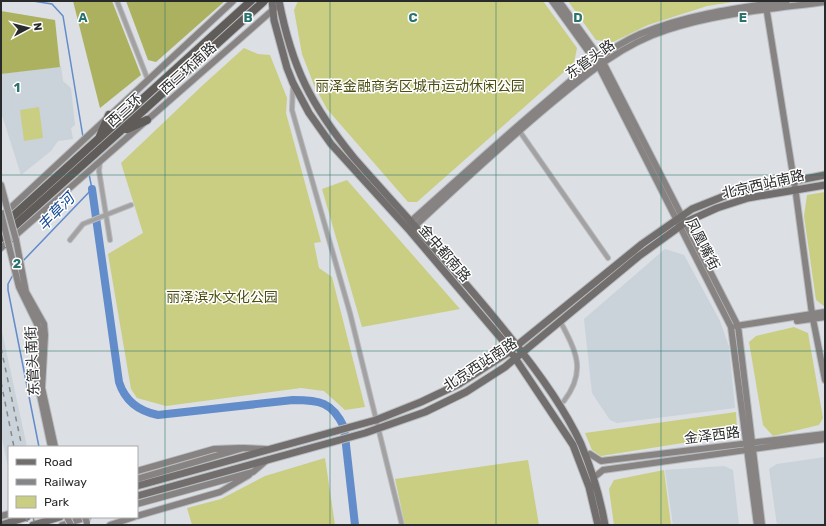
<svg xmlns="http://www.w3.org/2000/svg" width="826" height="526" font-family="Rubik,'Noto Sans SC',sans-serif">
<style>
.built{fill:#cad2da}
.green{fill:#c9ce83}
.forest{fill:#acb15f}
.lines{fill:none;stroke-linecap:round;stroke-linejoin:round}
.stream{stroke:#628cca;stroke-width:1.5}
.river{stroke:#628cca;stroke-width:8}
.street-casing{stroke:#b8bbbe;stroke-width:6}
.secondary-casing{stroke:#b8bbbe;stroke-width:8}
.primary-casing{stroke:#b8bbbe;stroke-width:9}
.highway-casing{stroke:#b8bbbe;stroke-width:10}
.street{stroke:#a3a1a1;stroke-width:4}
.secondary{stroke:#868382;stroke-width:6}
.primary{stroke:#716e6d;stroke-width:7}
.highway{stroke:#605c5a;stroke-width:8}
.rail{stroke:#848688;stroke-width:1.5;stroke-dasharray:5 5;stroke-linecap:butt}
.secondary-bridge-casing{stroke:#b8bbbe;stroke-width:8;stroke-linecap:butt}
.highway-bridge-casing{stroke:#b8bbbe;stroke-width:10;stroke-linecap:butt}
.secondary-bridge{stroke:#868382;stroke-width:6}
.highway-bridge{stroke:#605c5a;stroke-width:8}
.grid{fill:none;stroke:#29736f;stroke-width:1;stroke-opacity:0.55}
.labels{text-anchor:middle;stroke-width:3;stroke-linejoin:round;paint-order:stroke}
.street-label{font-size:14px;fill:#292a2b;stroke:#fff}
.park-label{font-size:14px;fill:#4c4f11;stroke:#fff}
.water-label{font-size:15px;font-style:italic;fill:#154b96;stroke:#fff}
.grid-label{font-size:13px;text-anchor:middle;font-weight:bold;fill:#29736f;stroke:#fff;stroke-width:3;stroke-linejoin:round;paint-order:stroke}
</style>
<rect width="100%" height="100%" fill="#dcdfe3"/>
<path class="built" d="M61,66L63,81L71,88L75,125L71,128L73,139L58,141L51,151L21,175L1,112V74Z
M665,249L684,255L720,321L729,347L735,408L617,423L610,420L592,393L584,319Z
M1,327L27,447H9V471L1,434Z
M825,457V525H777L769,469L777,464Z
M724,466L733,470L739,525H673L665,470Z"/>
<path class="green" d="M298,1H543L577,48L574,63L417,202H408L327,109L314,85L302,54L294,10Z
M568,1H739L707,6L648,25L613,42L596,40Z
M244,48L258,54L270,55L287,98L286,113L321,242L314,243L319,268L332,277L365,407L345,410L324,391L301,388L166,406L137,398L131,389L108,254L143,233L121,163L204,84Z
M39,107L43,138L24,141L20,110Z
M347,180L460,309L362,327L322,189Z
M825,192V307L816,300L804,216L807,195Z
M794,327L808,333L823,418L819,425L773,436L763,425L749,342L756,336Z
M736,412L737,429L733,435L601,456L592,450L585,433Z
M325,458L335,525H192L187,508L221,499L265,476Z
M528,460L539,525H405L395,479Z
M664,470L671,525H614L609,489L614,480Z"/>
<path class="forest" d="M73,1H112L141,75L100,108Z
M126,1H225L156,62L148,60Z
M1,11L55,20L60,67L1,74Z"/>
<g class="lines">
<path class="stream" d="M33,1L52,4L63,16L83,137
M22,262L92,189L89,174
M14,273L8,284V290L39,447"/>
<path class="river" d="M92,189L119,382C125,401 138,411 158,415L293,400C320,400 332,402 344,427L355,525"/>
<g class="street-casing">
<path id="street" d="M117,1L148,80
M293,85L292,110L350,313L402,525
M518,129L608,258
M100,162L99,171L110,240
M70,240L83,224L131,205
M560,321C576,351 587,371 564,401"/>
</g>
<g class="secondary-casing">
<path id="secondary" d="M552,1L598,65L731,327L757,525
M559,1L603,62L738,326L762,525
M766,6L796,194L812,314L825,380
M1,185L6,204
M5,213L233,1
M410,222C454,183 497,143 542,105C573,79 602,51 640,34C687,14 737,8 787,1
M415,226C460,184 505,142 552,103C588,73 623,44 667,30C717,13 772,9 825,2
M16,240L26,292L44,324L45,335L42,388L55,447
M9,246L19,287L38,326L40,338L37,381L51,447
M1,248L275,8
M797,321L825,317
M736,326L825,312
M590,454L601,461L825,434
M137,471L214,449L240,448
M597,475L603,470L825,439
M137,479L243,448L265,449
M137,504L253,472L267,460
M1,516L9,514
M137,516L220,492L249,475
M62,525L88,517
M110,525L134,517"/>
</g>
<g class="primary-casing">
<path id="primary" d="M272,1L274,20L287,68L293,83L309,113L331,144L410,231L505,343L573,445L589,487L598,525
M279,1C292,68 311,105 354,158C406,217 460,274 509,336C536,369 563,405 581,444C592,470 600,497 605,525
M137,486L376,420L421,402L459,384L509,352L642,244L692,209L732,193L825,175
M137,496L365,433L425,412L466,392L505,367L639,256L686,222L717,208L748,198L825,185
M1,525L27,517
M33,525L60,517"/>
</g>
<g class="highway-casing">
<path id="highway" d="M127,129L147,120
M100,136L109,115
M1,227L251,1
M1,238L145,109"/>
</g>
<use href="#street" class="street"/>
<use href="#secondary" class="secondary"/>
<use href="#primary" class="primary"/>
<use href="#highway" class="highway"/>
<path class="rail" d="M1,348L22,447
M1,382L14,447
M26,517L28,525
M33,517L35,525"/>
<g class="secondary-bridge-casing">
<path id="secondary-bridge" d="M6,204L16,240
M1,213L9,246
M67,517L71,525
M85,517L87,523"/>
</g>
<g class="highway-bridge-casing">
<path id="highway-bridge" d="M145,109L264,1"/>
</g>
<use href="#secondary-bridge" class="secondary-bridge"/>
<use href="#highway-bridge" class="highway-bridge"/>
</g>
<path class="grid" d="M165,1V525M330,1V525M496,1V525M661,1V525M1,175H825M1,351H825"/>
<g class="labels">
<g class="street-label">
<text transform="translate(590 59) rotate(-35)" y="5">东管头路</text>
<text transform="translate(188 68) rotate(-42)" y="5">西三环南路</text>
<text transform="translate(124 110) rotate(-42)" y="5">西三环</text>
<text transform="translate(763 184) rotate(-13)" y="5">北京西站南路</text>
<text transform="translate(703 244) rotate(63)" y="5">凤凰嘴街</text>
<text transform="translate(445 253) rotate(49)" y="5">金中都南路</text>
<text transform="translate(32 361) rotate(-93)" y="5">东管头南街</text>
<text transform="translate(480 364) rotate(-33)" y="5">北京西站南路</text>
<text transform="translate(712 435) rotate(-7)" y="5">金泽西路</text>
</g>
<g class="park-label">
<text x="420" y="91">丽泽金融商务区城市运动休闲公园</text>
<text x="222" y="302">丽泽滨水文化公园</text>
</g>
<g class="water-label">
<text transform="translate(56 212) rotate(-46)" y="5">丰草河</text>
</g>
</g>
<g class="grid-label">
<text x="83" y="22">A</text>
<text x="248" y="22">B</text>
<text x="413" y="22">C</text>
<text x="578" y="22">D</text>
<text x="743" y="22">E</text>
<text x="17" y="92">1</text>
<text x="17" y="268">2</text>
</g>
<rect width="826" height="526" fill="none" stroke="#292a2b" stroke-width="4"/>
<rect x="8" y="446" width="130" height="72" fill="#ffffff" stroke="#a9aaaa"/>
<rect x="16" y="459" width="20" height="6" fill="#716e6d" stroke="#a9aaaa"/>
<text x="44" y="466" font-size="12" fill="#292a2b">Road</text>
<rect x="16" y="479" width="20" height="6" fill="#848688" stroke="#a9aaaa"/>
<text x="44" y="486" font-size="12" fill="#292a2b">Railway</text>
<rect x="16" y="496" width="20" height="12" fill="#c9ce83" stroke="#a9aaaa"/>
<text x="44" y="506" font-size="12" fill="#292a2b">Park</text>
<g transform="translate(28 28) rotate(83)" stroke="#ffffff" stroke-width="3" paint-order="stroke">
<path d="M0-3L7 15L0 10L-7 15Z" fill="#292a2b"/>
<text y="-6" font-size="11" font-weight="bold" text-anchor="middle" fill="#292a2b">N</text>
</g>
</svg>
